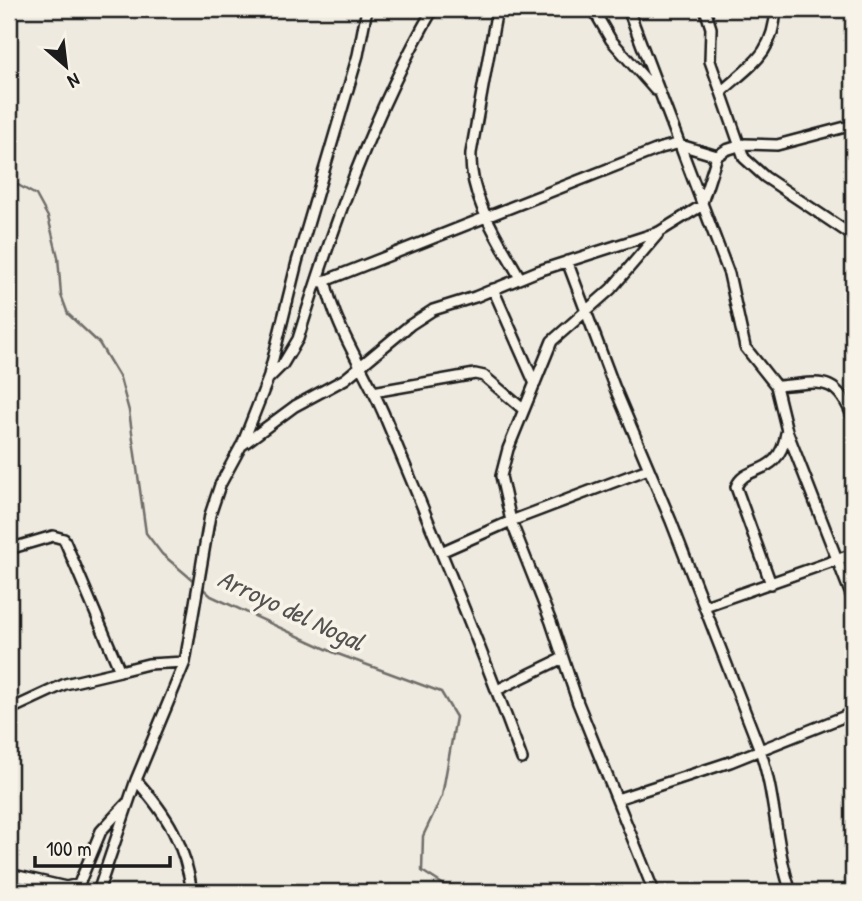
<svg xmlns="http://www.w3.org/2000/svg" width="862" height="901" font-family="'Patrick Hand',sans-serif">
<style>
.lines{fill:none;stroke-linecap:round;stroke-linejoin:round}
.stream{stroke:#6f6d69;stroke-width:2.5}
.minor-casing{stroke:#1c1c1c;stroke-width:14}
.minor{stroke:#f7f3e8;stroke-width:9}
.labels{text-anchor:middle;stroke-width:7;stroke-linejoin:round;paint-order:stroke}
.water-label{font-size:26px;font-style:italic;fill:#535250;stroke:#f7f3e8}
</style>
<rect width="100%" height="100%" fill="#eeeae0"/>
<filter id="ink" filterUnits="userSpaceOnUse"><feTurbulence type="fractalNoise" baseFrequency=".0143" numOctaves="2"/><feDisplacementMap in="SourceGraphic" scale="14" xChannelSelector="R" yChannelSelector="G"/><feConvolveMatrix kernelMatrix="1 2 1 2 8 2 1 2 1" color-interpolation-filters="sRGB"/></filter>
<g filter="url(#ink)">
<g class="lines">
<path class="stream" d="M9,180L36,195L48,217L58,257L61,295L68,314L99,343L120,378L129,411L146,533L162,554L195,582
M200,586L211,596L335,653L441,692L456,717L442,796L423,836L422,871L444,885L498,892"/>
<g class="minor-casing">
<path id="minor" d="M497,9L471,153C469,198 499,240 520,278
M593,9L611,40L655,90
M628,9L729,274L745,347L776,386L787,431L853,600
M705,9L711,28L710,61L721,92
M776,9C773,54 753,63 721,92L744,158L765,177L853,236
M567,261L614,386L671,521L760,750C776,796 775,846 791,892
M325,280C336,331 365,369 385,417C432,530 480,643 522,759
M322,282L661,148L677,144L717,156
M493,289L535,384
M268,379L297,262L358,55L367,9
M776,386C818,384 835,372 853,418
M373,392L475,374L484,376L524,410
M242,445L268,379L283,364L298,339C333,226 374,111 433,9
M9,549L53,536L64,539L120,671L148,664L185,662
M441,552L511,521L648,469
M771,584L736,487C745,463 779,479 786,433
M705,606L853,554
M497,690L563,658
M9,710L65,684L120,671
M136,780C168,816 185,844 192,892
M617,799L730,762L853,713
M9,874L66,887L79,884L101,831L127,803
M98,892L136,780L185,662L210,515L220,485L241,446L295,406L345,379L410,325L433,310L475,297L538,271L659,232L701,206L717,156L726,150L745,144L777,145L853,125
M654,892L578,703L551,622L511,521L501,476L508,449L552,341L611,289L658,234"/>
</g>
<use href="#minor" class="minor"/>
</g>
</g>
<g class="labels">
<g class="water-label">
<text transform="translate(291 610) rotate(25)" y="9">Arroyo del Nogal</text>
</g>
</g>
<rect width="862" height="901" fill="none" stroke="#f7f3e8" stroke-width="35"/>
<rect x="18" y="18" width="827" height="866" fill="none" stroke="#1c1c1c" stroke-width="2.5" filter="url(#ink)"/>
<g transform="translate(66 66) rotate(152)" stroke="#f7f3e8" stroke-width="5" paint-order="stroke">
<path d="M0-5L12 26L0 18L-12 26Z" fill="#1c1c1c"/>
<text y="-10" font-size="19" font-weight="bold" text-anchor="middle" fill="#1c1c1c">N</text>
</g>
<path d="M35 856v10h135v-10" fill="none" stroke="#1c1c1c" stroke-width="3.5"/>
<text x="46" y="856" font-size="21" fill="#1c1c1c" stroke="#f7f3e8" stroke-width="5" paint-order="stroke">100 m</text>
</svg>
